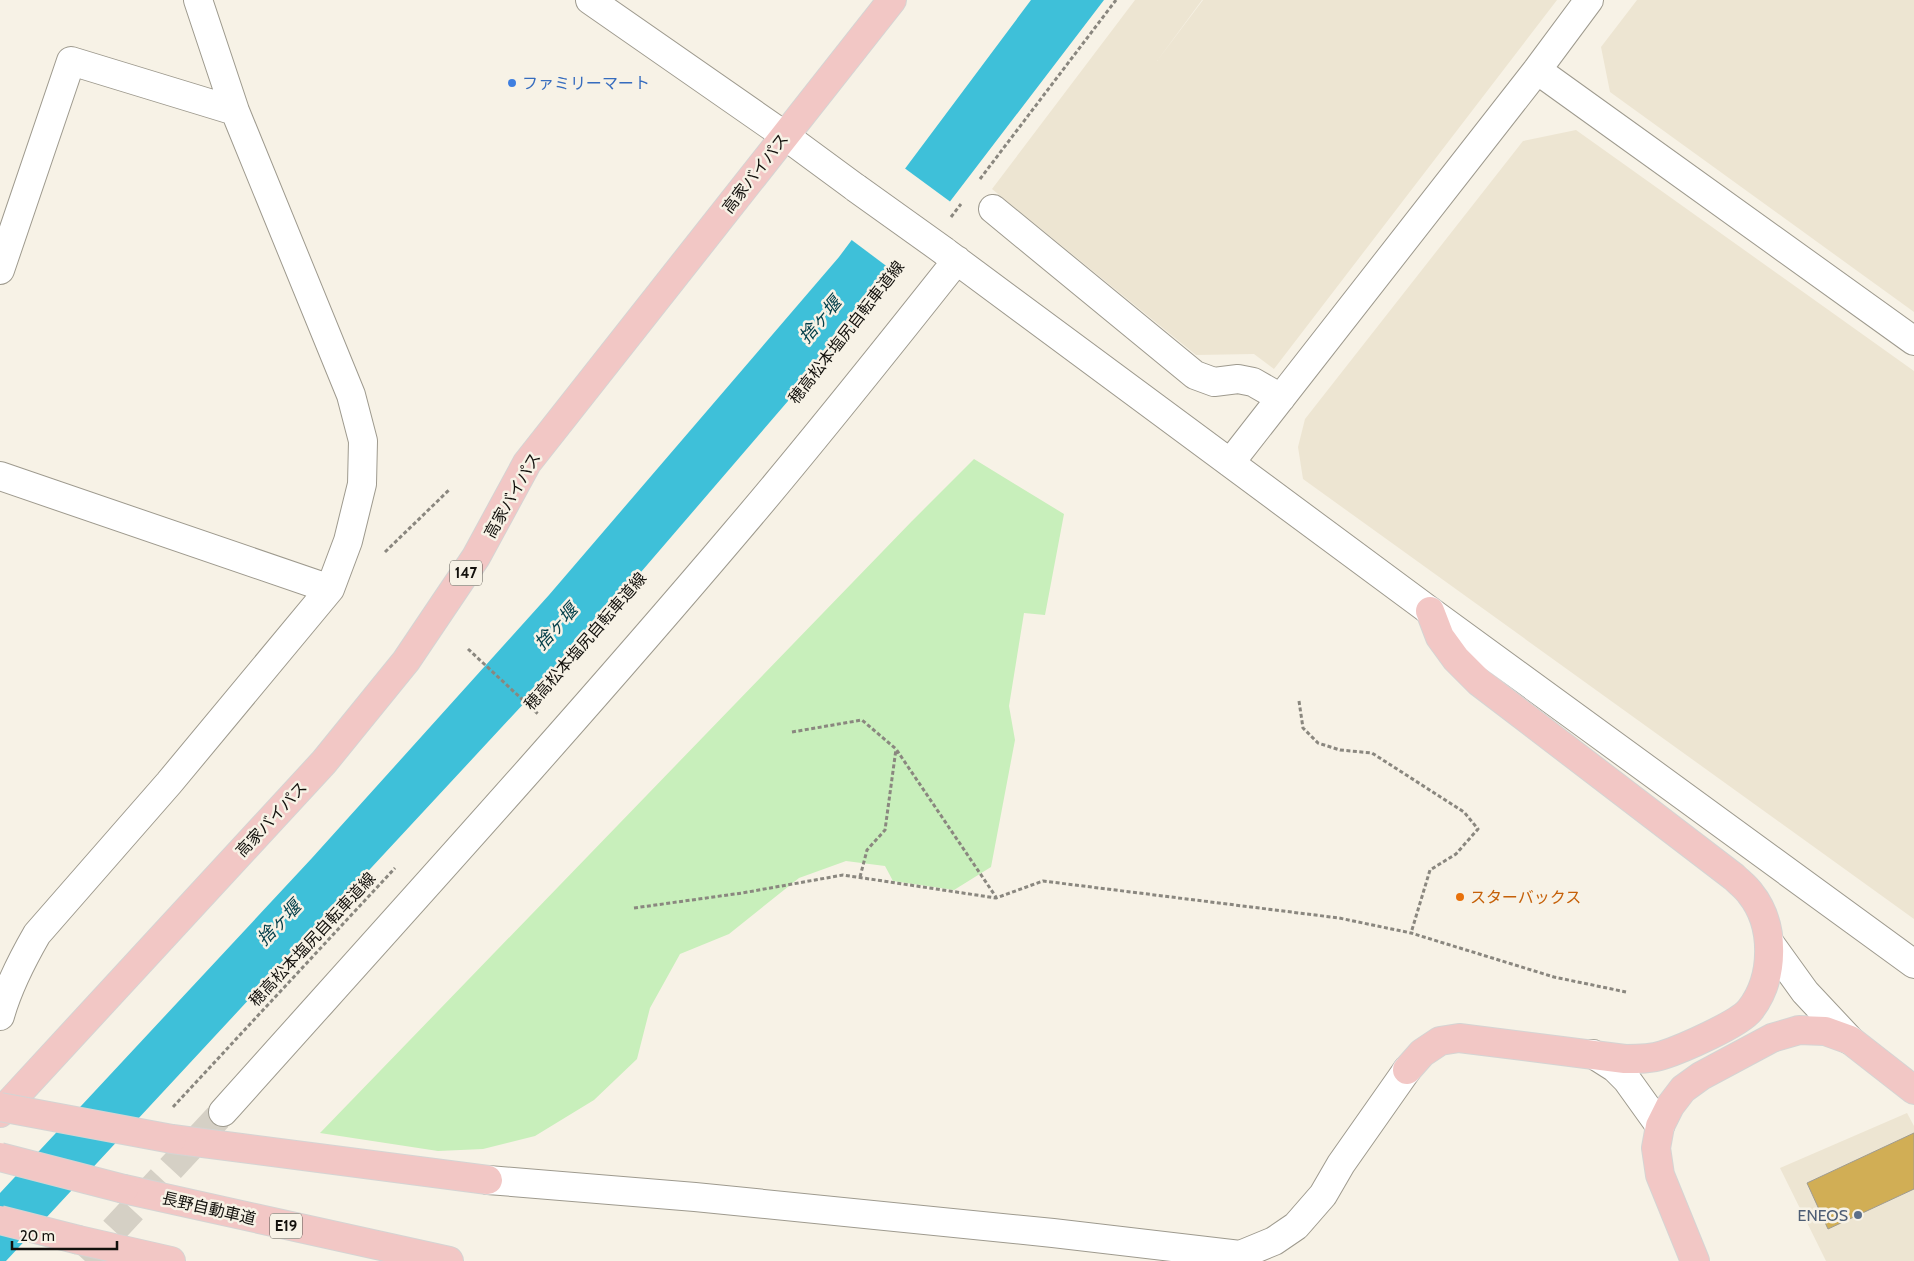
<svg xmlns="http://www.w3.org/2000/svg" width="1914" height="1261" font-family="Cabin,'Noto Sans JP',sans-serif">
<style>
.built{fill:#ede5d2}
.green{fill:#c8efbb}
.water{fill:#3ec0d9}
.pier{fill:#f7f2e6}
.building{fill:#d1ae55;stroke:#9f9b90}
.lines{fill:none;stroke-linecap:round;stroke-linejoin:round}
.minor-tunnel{stroke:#d5d0c5;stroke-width:28;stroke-dasharray:28 14;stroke-linecap:butt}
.minor-casing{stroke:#9e9a8e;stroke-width:30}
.highway-casing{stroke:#d5d4d3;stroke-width:30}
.path{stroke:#8a877f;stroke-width:3;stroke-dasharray:4 2.5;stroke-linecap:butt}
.minor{stroke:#fff;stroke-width:28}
.highway{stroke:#f2c7c5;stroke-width:28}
.minor-bridge-casing{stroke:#9e9a8e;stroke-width:30;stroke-linecap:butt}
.highway-bridge-casing{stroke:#d5d4d3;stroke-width:30;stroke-linecap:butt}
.minor-bridge{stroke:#fff;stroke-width:28}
.highway-bridge{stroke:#f2c7c5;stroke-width:28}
.shop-dot{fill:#3f7fe0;stroke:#f7f2e6;stroke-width:2}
.food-dot{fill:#e8710a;stroke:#f7f2e6;stroke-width:2}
.service-dot{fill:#5c6f8a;stroke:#f7f2e6;stroke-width:2}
.labels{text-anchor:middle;stroke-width:5;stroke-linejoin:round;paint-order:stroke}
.shield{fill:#f7f2e6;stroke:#57544e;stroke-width:1}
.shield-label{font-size:15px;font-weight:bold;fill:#13110d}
.shop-label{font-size:16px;fill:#366cbe;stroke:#f7f2e6;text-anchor:start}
.street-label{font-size:16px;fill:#13110d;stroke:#f7f2e6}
.food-label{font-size:16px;fill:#c56008;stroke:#f7f2e6;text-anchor:start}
.service-label{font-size:16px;fill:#4e5e75;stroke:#f7f2e6;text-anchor:end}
.water-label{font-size:18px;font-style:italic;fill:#013d48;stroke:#f7f2e6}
</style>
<rect width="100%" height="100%" fill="#f7f2e6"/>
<path class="built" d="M1135,0H1202L1157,61L1203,0H1557L1274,369L1254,354L1196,355L992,189Z
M1637,0H1914V312L1610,92L1601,47Z
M1576,130L1914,371V919L1303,479L1298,447L1305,419L1523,141Z
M1907,1113L1914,1126V1261H1826L1780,1168Z"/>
<path class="green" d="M974,459L1064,514L1045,615L1024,613L1009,706L1015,740L991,867L954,890L893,881L885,866L846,861L799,878L729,934L680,954L650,1008L637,1059L594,1100L535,1136L483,1149L438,1151L320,1133L912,521Z"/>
<path class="water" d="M1031,0H1104L874,301L580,643L6,1261H0V1193L312,858L549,595L839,257Z"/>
<path class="pier" d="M903,167L952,203L897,274L849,238Z"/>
<path class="building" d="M1914,1133V1189L1828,1229L1807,1183Z"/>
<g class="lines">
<path class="minor-tunnel" d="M85,1261L223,1112"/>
<g class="minor-casing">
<path id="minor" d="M590,0L784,135L856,188
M1537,70L1914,341
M993,209L1195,375L1214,382L1238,379L1253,382L1281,398
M944,251L1430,611L1914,964
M0,270L71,61L235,111
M1230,463L1537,70L1589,0
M0,476L330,589
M1769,942L1805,992L1850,1040
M0,1016C8,987 22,960 37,934L169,783L330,589L348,541L362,484L363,441L351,395L235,111L198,0
M1593,1054L1615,1068L1627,1080L1660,1126
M223,1112C395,920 569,729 736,532C812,443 885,351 957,260
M488,1180L695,1197L1053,1233L1240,1255L1274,1241L1296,1226L1323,1195L1341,1164L1407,1070"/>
</g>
<g class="highway-casing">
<path id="highway" d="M1407,1070L1422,1053L1440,1041L1459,1038L1625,1059C1638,1059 1651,1059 1663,1055C1682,1049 1739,1024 1750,1010C1775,978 1776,925 1750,893C1746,887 1739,882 1734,877L1479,682L1456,659L1440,637L1430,611
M0,1113L324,762L406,661L476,557L527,463L892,0
M172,1139L488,1180
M124,1189L449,1261
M79,1240L171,1261
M1695,1261L1660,1175L1656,1148L1660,1126L1670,1106L1683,1089L1701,1076L1772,1038L1799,1030L1825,1031L1850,1040L1914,1090"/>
</g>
<path class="path" d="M980,179L1116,0
M951,217L961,204
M385,552L450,489
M468,649L538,714
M1299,701L1303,728L1318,743L1340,750L1372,753L1464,812L1478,829L1456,854L1430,870L1411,933
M792,732L862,720L896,749L996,897
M860,877L867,850L885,830L896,749
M634,908L742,893L843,875L996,898L1043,881L1339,918L1411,933L1554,977L1626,992
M173,1107L395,868"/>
<use href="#minor" class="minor"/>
<use href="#highway" class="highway"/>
<g class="minor-bridge-casing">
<path id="minor-bridge" d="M856,188L944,251"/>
</g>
<g class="highway-bridge-casing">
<path id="highway-bridge" d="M0,1107L172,1139
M0,1157L124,1189
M0,1220L79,1240"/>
</g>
<use href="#minor-bridge" class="minor-bridge"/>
<use href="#highway-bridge" class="highway-bridge"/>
</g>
<circle class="shop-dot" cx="512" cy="83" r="5"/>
<circle class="food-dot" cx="1460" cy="897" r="5"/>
<circle class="service-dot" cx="1858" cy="1215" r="5"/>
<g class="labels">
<g class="shield">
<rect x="450" y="560.5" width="32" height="25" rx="4"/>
<rect x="270" y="1213.5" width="32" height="25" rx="4"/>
</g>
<g class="shield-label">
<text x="466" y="578">147</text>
<text x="286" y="1231">E19</text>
</g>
<g class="shop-label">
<text x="522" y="89">ファミリーマート</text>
</g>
<g class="street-label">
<text transform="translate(755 173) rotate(-52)" y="6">高家バイパス</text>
<text transform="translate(846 332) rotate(-52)" y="6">穂高松本塩尻自転車道線</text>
<text transform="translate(512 495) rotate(-60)" y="6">高家バイパス</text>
<text transform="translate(585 641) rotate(-49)" y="6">穂高松本塩尻自転車道線</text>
<text transform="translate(271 819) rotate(-47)" y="6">高家バイパス</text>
<text transform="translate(312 939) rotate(-47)" y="6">穂高松本塩尻自転車道線</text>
<text transform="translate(209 1208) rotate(13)" y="6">長野自動車道</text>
</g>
<g class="food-label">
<text x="1470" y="903">スターバックス</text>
</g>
<g class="service-label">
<text x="1848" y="1221">ENEOS</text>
</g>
<g class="water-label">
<text transform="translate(820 320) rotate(-50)" y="6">捨ヶ堰</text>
<text transform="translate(556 627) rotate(-48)" y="6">捨ヶ堰</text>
<text transform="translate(279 923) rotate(-46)" y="6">捨ヶ堰</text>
</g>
</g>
<path d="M12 1241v8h105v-8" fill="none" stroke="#13110d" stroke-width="2.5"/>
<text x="20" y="1241" font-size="15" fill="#13110d" stroke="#f7f2e6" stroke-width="4" paint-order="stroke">20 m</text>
</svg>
